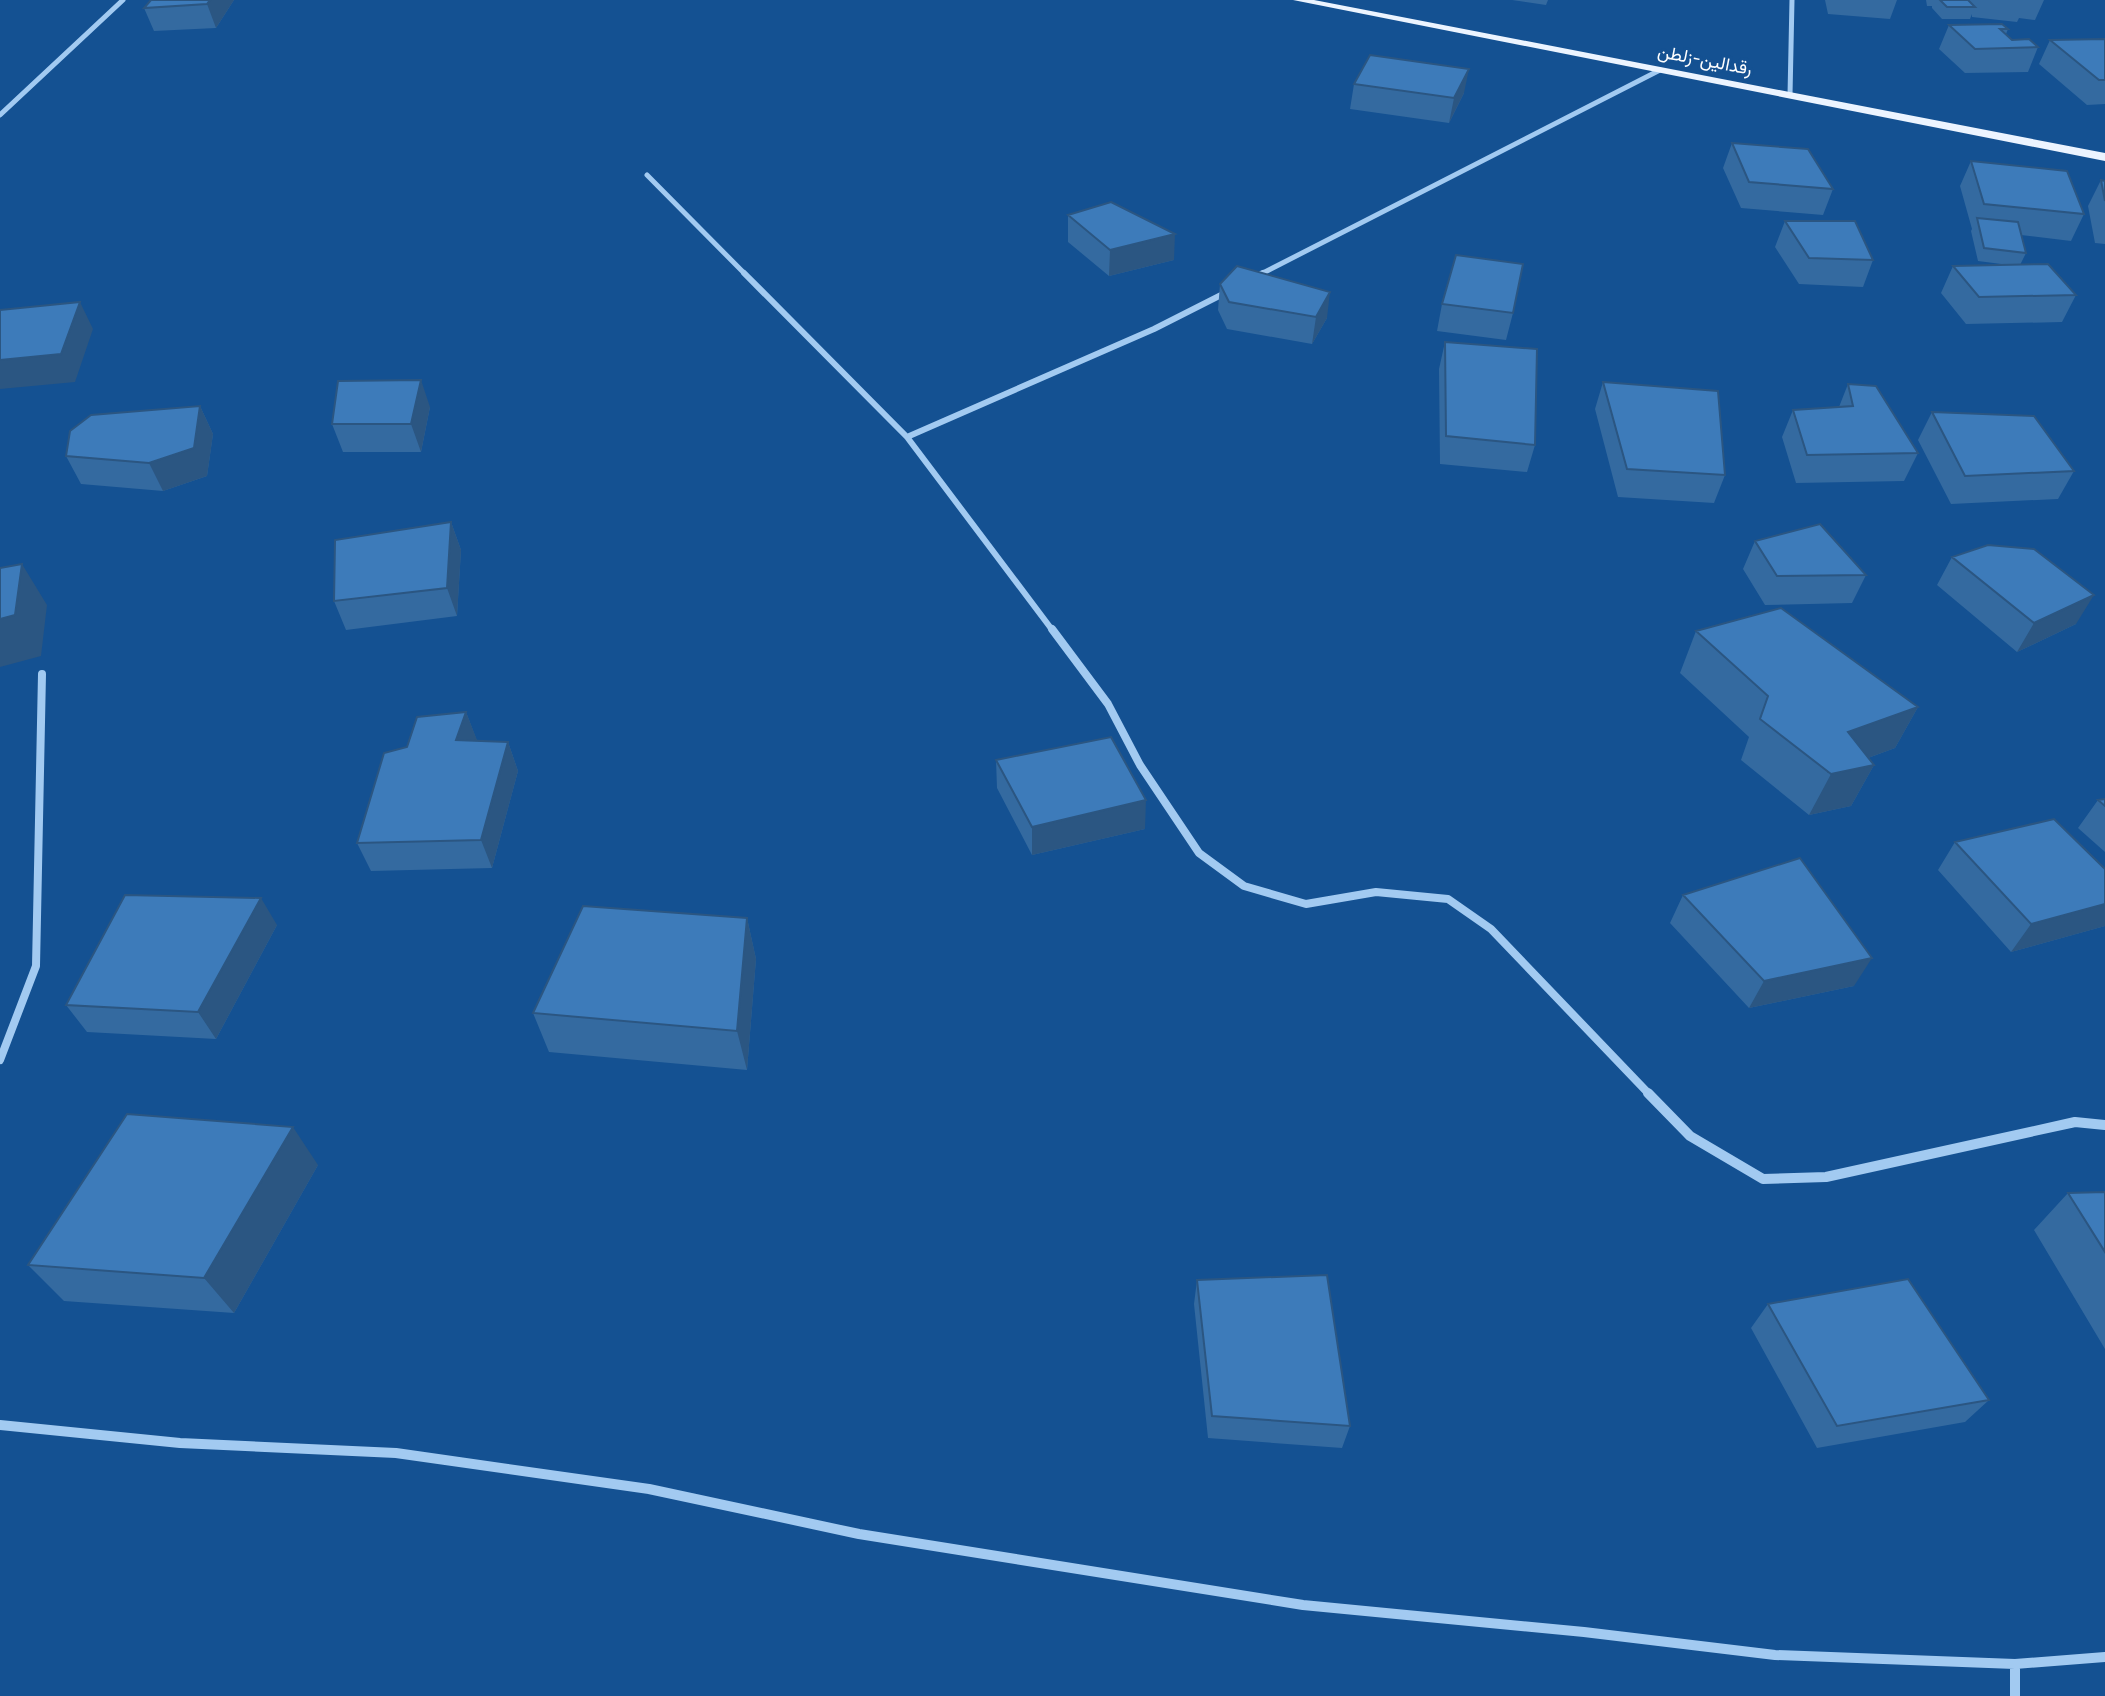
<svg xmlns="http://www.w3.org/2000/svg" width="2105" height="1696" font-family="Inter,Vazirmatn,sans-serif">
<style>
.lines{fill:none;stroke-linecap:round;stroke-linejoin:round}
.minor-far3{stroke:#a2caf1;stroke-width:5}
.minor-far2{stroke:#a2caf1;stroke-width:6}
.minor-far1{stroke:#a2caf1;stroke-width:8}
.minor{stroke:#a2caf1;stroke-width:10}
.primary{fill:#ecf4ff;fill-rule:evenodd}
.wall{fill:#346aa0}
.shaded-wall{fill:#2b5682}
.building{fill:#3d7bba;stroke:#2b5682;stroke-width:2}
.labels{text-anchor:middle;stroke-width:6;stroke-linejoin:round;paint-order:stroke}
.far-street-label{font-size:18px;fill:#fff;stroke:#145192}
</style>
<rect width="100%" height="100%" fill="#145192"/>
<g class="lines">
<path class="minor-far3" d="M1790,95L1792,0
M0,115L123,0
M647,175L746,275
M1259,275L1660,70"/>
<path class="minor-far2" d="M744,273L907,437L1053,631
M1255,277L1263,273
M907,437L1154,329L1229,291"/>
<path class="minor-far1" d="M1052,629L1108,704L1140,765L1199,853L1244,886L1306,904L1376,892L1448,899L1491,929L1650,1095
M0,1060L36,966L42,674"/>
<path class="minor" d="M1648,1093L1690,1136L1763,1179L1826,1177L2075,1122L2105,1125
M0,1425L180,1443L396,1453L649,1489L859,1534L1303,1605L1584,1632L1775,1655L2015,1664L2105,1657
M2015,1664V1696"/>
<path class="primary" d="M1293,0H1314L2105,153V161Z"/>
</g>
<path class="wall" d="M151,0H234L216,28L154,31L144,8Z
M1512,0H1548L1546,5Z
M1825,0H1897L1890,19L1828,14Z
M1926,0H1968L1969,2V0H2044L2035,20L2019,18L2017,22L1972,17V14L1970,19H1942L1932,8V6H1927Z
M1949,25L2008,29L2006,34L2012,40L2038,47L2028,72L1965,73L1939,49Z
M2105,39V104L2087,105L2039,64L2050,40Z
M1354,84L1464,93L1449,123L1350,109Z
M1732,143L1833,189L1823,215L1741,208L1723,168Z
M1971,161L2084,214L2071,241L2021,235L2026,253L2020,265L2076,295L2062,322L1966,324L1941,293L1953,266L2009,265L1978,261L1971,231L1972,229L1960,186Z
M2101,180L2105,181V244L2095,243L2088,206Z
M1068,215L1174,260L1109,276L1068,242Z
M1785,221L1873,260L1863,287L1799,284L1775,247Z
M1220,284L1327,318L1312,344L1227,329L1218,310Z
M1442,304L1513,313L1506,340L1437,331Z
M1445,342L1535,445L1527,472L1440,464L1439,369Z
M1603,382L1725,475L1714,503L1618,497L1595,409Z
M1848,384L1918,453L1904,481L1796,483L1782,437L1793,410L1839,407Z
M200,406L213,434L207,476L163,491L81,484L66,456Z
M430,407L421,452H343L332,424Z
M1932,412L2074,471L2058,499L1951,504L1918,440Z
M451,522L461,550L457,616L346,630L334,601Z
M1755,541L1866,575L1852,603L1765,605L1743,569Z
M1952,557L2076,624L2017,652L1937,585Z
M1696,631L1918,707L1895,748L1868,758L1874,765L1851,806L1809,815L1741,760L1749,737L1680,673Z
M466,712L477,741L508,742L518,771L492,868L371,871L357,843L407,747Z
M996,760L1145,829L1032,855L997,788Z
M2105,799V852L2078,828L2098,800Z
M1955,842L2105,869V926L2011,952L1938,870Z
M1683,895L1854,986L1749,1008L1670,923Z
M747,918L756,959L747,1070L549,1052L533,1013Z
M277,925L216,1039L87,1032L66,1005Z
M318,1165L234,1313L64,1301L28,1265Z
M2105,1192V1349L2034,1230L2068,1193Z
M1197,1280L1350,1426L1342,1448L1208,1438L1194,1304Z
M1768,1304L1989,1400L1965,1422L1817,1448L1751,1328Z"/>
<path class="shaded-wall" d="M210,0H234L216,28L207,4Z
M1469,69L1464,93L1449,123L1454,98Z
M1175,234L1174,260L1109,276L1110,250Z
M1330,292L1327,318L1312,344L1316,317Z
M80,302L93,329L75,382L0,389V360Z
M421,380L430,407L421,452L411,424Z
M200,406L213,434L207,476L163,491L149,463Z
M451,522L461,550L457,616L447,588Z
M22,564L47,605L41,656L0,667V619Z
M2094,595L2076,624L2017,652L2034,623Z
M1918,707L1895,748L1827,773L1848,732Z
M466,712L477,740L467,768L456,740Z
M508,742L518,771L492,868L481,840Z
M1874,765L1851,806L1809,815L1831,774Z
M1146,800L1145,829L1032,855V827Z
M261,898L277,925L216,1039L198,1012Z
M2105,904V926L2011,952L2031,924Z
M747,918L756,959L747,1070L737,1031Z
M1872,958L1854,986L1749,1008L1764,981Z
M293,1127L318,1165L234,1313L204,1278Z"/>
<path class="building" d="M151,0H210L207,4L144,8Z
M1940,0H1968L1975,7H1947Z
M2002,24L2008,29H2000L2012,40L2029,39L2038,47L1975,49L1949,25Z
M2105,39V80H2099L2050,40Z
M1370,55L1469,69L1454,98L1354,84Z
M1732,143L1808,149L1833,189L1749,182Z
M1971,161L2067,171L2084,214L1984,204Z
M2101,180L2105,181V201Z
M1111,202L1175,234L1110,250L1068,215Z
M1977,218L2018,222L2026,253L1984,248Z
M1785,221H1855L1873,260L1809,258Z
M1456,255L1523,264L1513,313L1442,304Z
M2048,264L2076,295L1979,297L1953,266Z
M1237,266L1330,292L1316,317L1229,302L1220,284Z
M80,302L61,354L0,360V310Z
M1445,342L1537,349L1535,445L1446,436Z
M421,380L411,424H332L338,381Z
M1603,382L1718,391L1725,475L1627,469Z
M1848,384L1876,386L1918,453L1807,455L1793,410L1853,406Z
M200,406L194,448L149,463L66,456L70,431L91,415Z
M1932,412L2034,416L2074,471L1965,476Z
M451,522L447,588L334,601L335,540Z
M1820,524L1866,575L1777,576L1755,541Z
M1988,545L2034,549L2094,595L2034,623L1952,557Z
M22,564L15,615L0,619V568Z
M1781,608L1918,707L1848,732L1874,765L1831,774L1760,719L1768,696L1696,631Z
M466,712L456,740L508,742L481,840L357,843L384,753L407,747L417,717Z
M1111,737L1146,800L1032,827L996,760Z
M2105,799V806L2098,800Z
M2054,819L2105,869V904L2031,924L1955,842Z
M1800,858L1872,958L1764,981L1683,895Z
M125,895L261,898L198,1012L66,1005Z
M583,906L747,918L737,1031L533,1013Z
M127,1114L293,1127L204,1278L28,1265Z
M2105,1192V1252L2068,1193Z
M1327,1275L1350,1426L1212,1416L1197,1280Z
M1908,1279L1989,1400L1837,1426L1768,1304Z"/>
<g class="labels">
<g class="far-street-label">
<text transform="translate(1705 60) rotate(11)" y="6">رقدالين-زلطن</text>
</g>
</g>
</svg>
